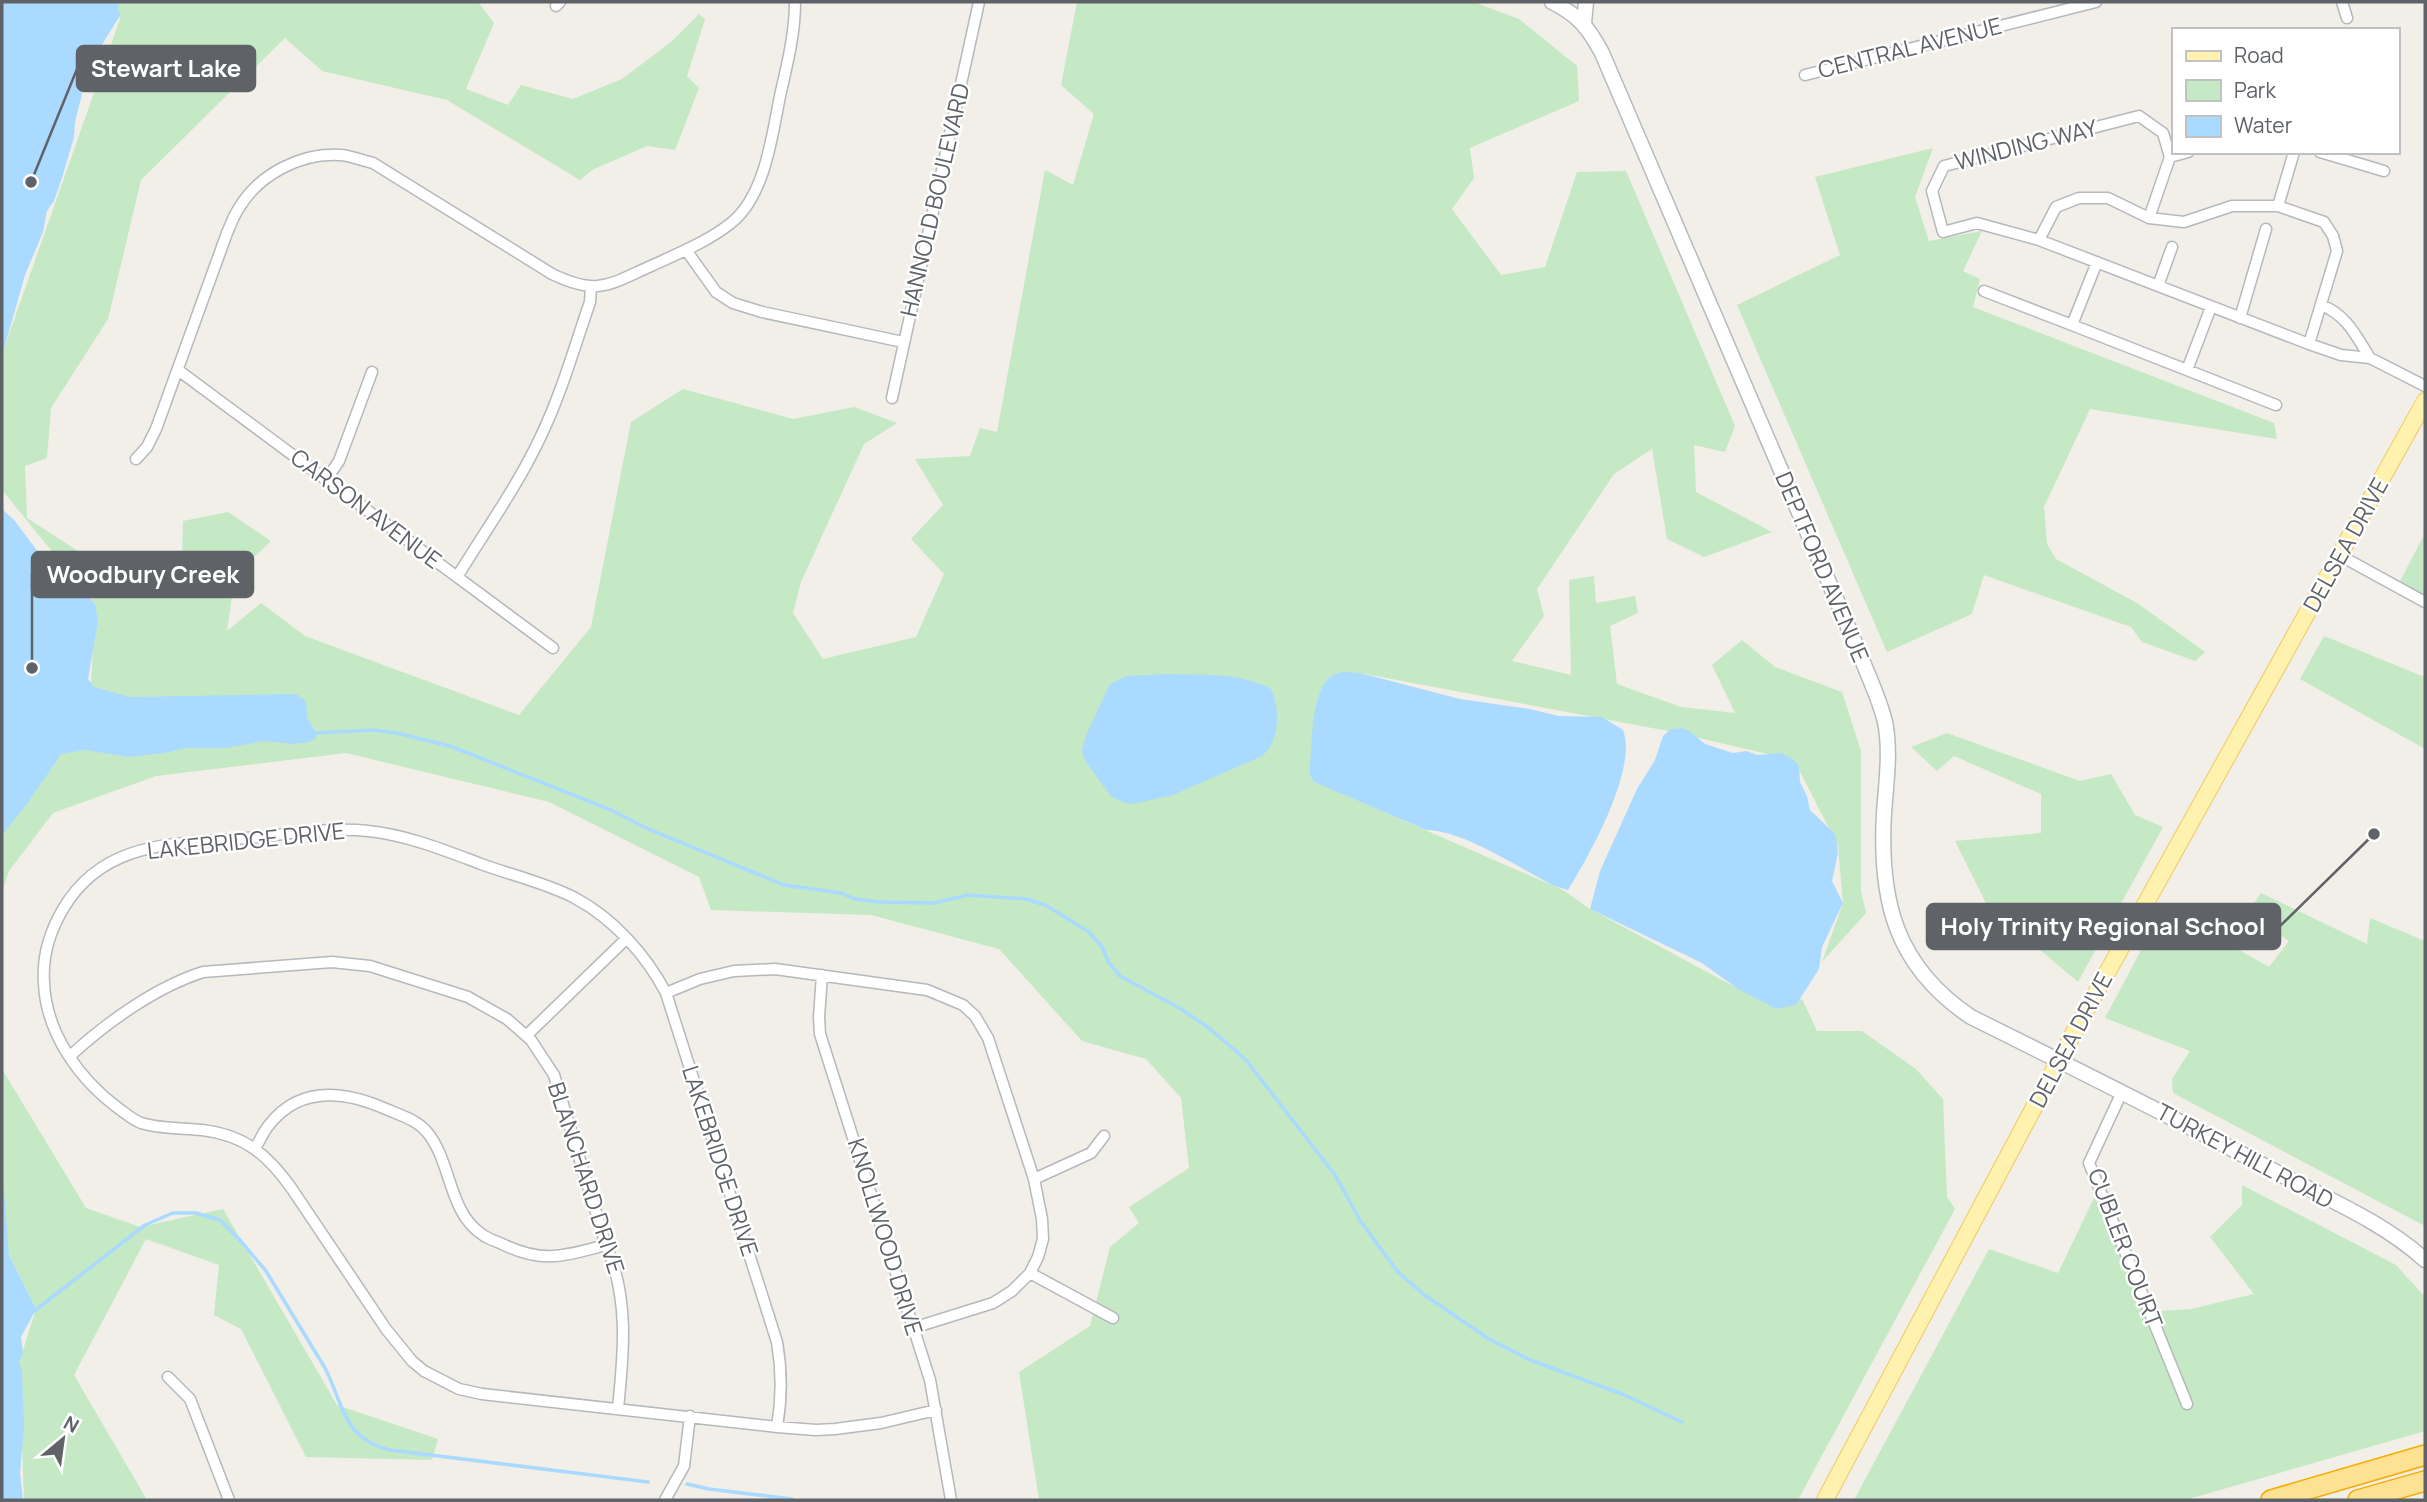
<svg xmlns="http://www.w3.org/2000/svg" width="2427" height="1502" font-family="Manrope,sans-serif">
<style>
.green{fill:#c5e8c5}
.water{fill:#aadaff}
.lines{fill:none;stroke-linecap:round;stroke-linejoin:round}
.stream{stroke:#aadaff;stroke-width:3.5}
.street-casing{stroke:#b5b8bc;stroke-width:13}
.secondary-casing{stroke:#b6babf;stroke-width:17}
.primary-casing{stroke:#f2c960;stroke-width:18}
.highway-casing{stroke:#f9ab00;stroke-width:22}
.street{stroke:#fff;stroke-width:10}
.secondary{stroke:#fff;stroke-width:14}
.primary{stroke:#fff2af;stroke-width:16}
.highway{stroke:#fde293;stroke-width:19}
.labels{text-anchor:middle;stroke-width:5;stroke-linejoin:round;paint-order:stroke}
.street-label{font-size:23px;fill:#5f6368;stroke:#fff}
.leader{fill:none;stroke:#5f6368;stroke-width:2.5}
.callout-dot{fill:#5f6368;stroke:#fff;stroke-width:2.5}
.callout{fill:#5f6368;stroke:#5f6368;stroke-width:2.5}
.callout-label{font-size:24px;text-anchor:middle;font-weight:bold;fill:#fff}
</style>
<rect width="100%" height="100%" fill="#f1efe8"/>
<path class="green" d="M116,2H478L494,23L466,89L508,105L521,85L573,99L622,79L671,42L699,14L705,19L687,76L699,88L675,150L647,146L592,170L580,180L447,100L322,71L285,38L141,180L108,319L51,408L47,458L25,466L27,518L98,564L158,572L182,558L183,521L228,512L271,541L235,575L227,631L261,603L305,636L519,715L591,627L631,422L683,389L793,419L854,407L897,423L864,444L801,582L793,613L823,659L916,637L944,574L911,539L943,505L915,459L970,456L980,428L997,432L1045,170L1073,185L1094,114L1061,85L1077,2H1474L1519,19L1577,66L1579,101L1470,148L1474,178L1452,209L1501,275L1545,267L1577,172L1626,171L1735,426L1725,452L1694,445L1696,492L1772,532L1704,557L1667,539L1652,449L1614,474L1537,589L1544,616L1512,661L1571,675L1569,580L1594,576L1596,603L1635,596L1638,613L1610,626L1617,684L1681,707L1735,713L1712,665L1742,640L1775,667L1842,692L1861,751V891L1866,913L1822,962L1843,903L1838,846L1794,760L1668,731L1360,673L1315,782L1563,890L1590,909L1776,1009L1802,999L1817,1031H1862L1916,1069L1943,1099L1947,1197L1955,1209L1798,1500H1039L1019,1372L1090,1326L1110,1247L1139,1223L1129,1207L1189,1168L1181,1098L1146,1059L1082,1041L999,949L871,915L711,910L699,877L549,802L346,753L156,776L53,813L9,871L2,891V829L61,754L91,684L95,604L2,490V354L120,19Z
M1933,148L1915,197L1929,241L1982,231L1963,271L1980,279L1973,307L2274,423L2277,439L2090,409L2044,507L2047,544L2056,559L2137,603L2205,652L2195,661L2142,642L2131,627L1984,575L1972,614L1887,652L1737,305L1840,255L1815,177Z
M2425,533V600L2398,585Z
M2324,636L2422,676L2425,675V749L2300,679Z
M1947,733L2080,781L2111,774L2135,815L2163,827L2078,982L1987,905L1955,841L2041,833V794L1954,756L1937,771L1911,747Z
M2261,893L2367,944L2370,918L2425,941V1226L2173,1093L2172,1079L2190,1051L2105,1018L2164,907L2269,967L2289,941L2246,914Z
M2,1069L86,1208L140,1227L223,1209L337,1405L438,1439L432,1460L306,1457L241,1329L214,1315L219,1265L146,1239L74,1375L147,1500H24L19,1363L36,1309L9,1255L2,1194Z
M2242,1185L2396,1265L2425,1297V1431L2185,1500H1854L1989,1249L2058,1273L2095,1196L2144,1312L2191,1309L2254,1294L2210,1237L2242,1205Z"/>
<path class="water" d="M2,2H119L118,11L121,14L93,59L85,82L75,122L74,137L62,178L54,201L47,211L43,232L25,275L2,356Z
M2,509L14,520L36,549L76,583L95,604L98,621L88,679L94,687L130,697L296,694L306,701L307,718L316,732V738L309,742L293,744L264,741L226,748H187L164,753L129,757L85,750L61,754L27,804L2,835Z
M1344,672L1360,673L1460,699L1530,709L1559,716L1602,717L1623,730C1638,769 1589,856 1568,890L1554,886C1521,869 1463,830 1426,830L1314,782L1310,775V768C1312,745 1311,694 1329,678C1333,674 1339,673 1344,672Z
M1167,674C1202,675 1240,672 1271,689C1280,708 1281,744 1260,757L1173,795L1132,804L1122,802L1112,797L1104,787L1084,759L1082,751L1087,733L1110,684L1126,676Z
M1682,728L1689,731L1705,744L1733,753L1747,751L1757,755L1781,753L1794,760L1799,766L1800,782L1807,796L1810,810L1834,833L1836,838L1838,853L1832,881L1843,903L1822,947L1819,969L1796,1005L1776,1009L1738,989L1702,963L1590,909L1600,871L1637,789L1655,760L1663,736L1671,729Z
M2,1165L9,1255L36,1309L21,1337L23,1352L19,1363L22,1371L24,1427L20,1473L23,1500H2Z"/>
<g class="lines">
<path class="stream" d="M315,733L373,730L396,733L450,746L611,810L646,828L784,885L841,893L855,899L879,902L934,903L968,895L1027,899L1047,906L1089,932L1102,947L1109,963L1120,976L1181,1009L1209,1028L1246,1060L1335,1175L1361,1222L1398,1272L1423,1294L1489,1339L1530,1360L1622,1394L1682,1422
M33,1312L145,1225L173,1213H196L220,1220L239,1239L266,1271L325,1368C344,1405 342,1438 390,1450L648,1482
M687,1484L709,1489L792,1499"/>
<g class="street-casing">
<path id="street" d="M2342,2L2347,18
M556,6L560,2
M1805,75L2096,2
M2188,152L2170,157L2163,133L2139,116L1944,166L1932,191L1943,232L1977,223L2039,240L2056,207L2079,198H2108L2149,218L2184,222L2232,206H2278L2324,222L2333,236L2337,251L2309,344
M2320,152L2384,171
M2278,206L2294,152
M2149,218L2170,157
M2039,240L2309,344L2341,355L2370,358L2425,386
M686,250L716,292L733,303L762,312L903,342
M2097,262L2072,325L2187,370L2211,307
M2158,286L2172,247
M1984,291L2072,325
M2321,305C2347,315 2356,336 2370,358
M2240,318L2266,229
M178,370L553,648
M2187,370L2276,405
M892,398L979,2
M136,459L147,447L156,429L227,233C231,224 234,215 239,208C259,174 302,152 341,155C352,156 363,161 373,163L552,274C598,296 608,285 651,266C677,254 709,241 731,223C765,196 772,136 780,96C787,65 795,34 795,2
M326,480L339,461L372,372
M2341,556L2425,602
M457,577C485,531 517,487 540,438C561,395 574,348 590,302L591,287
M822,975L819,1017L820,1034L930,1380L951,1500
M666,993L700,979L734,971L775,969L927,990L963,1005L975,1016L988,1038L1034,1179L1042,1219L1043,1239L1038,1257L1030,1273L1012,1291L993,1303L913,1328
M527,1035L626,939
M70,1056C107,1022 156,987 203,972L332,962L370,966L468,997L507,1019L531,1040L554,1075L606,1245C629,1298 624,1351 618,1408
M2122,1092L2089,1163L2187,1404
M255,1148C260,1141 263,1132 269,1125C300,1085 345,1091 386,1109C400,1115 417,1120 427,1132C452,1162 448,1213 483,1235C488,1239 496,1241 502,1244C544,1264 563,1256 606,1245
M1034,1179L1091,1153L1104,1136
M1030,1273L1113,1318
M168,1377L190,1399L229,1500
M777,1427C782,1398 782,1371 777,1342L666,993C646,955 614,919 575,898C546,883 511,875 481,864C444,850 407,835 368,831C330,826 275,836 235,839C168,844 102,843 63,909C50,931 42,955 44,983C46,1033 79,1079 118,1108C125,1113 133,1120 141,1123C161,1129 182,1128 202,1130C245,1135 268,1155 292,1189L386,1329L412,1361L424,1371L459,1389L482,1394L777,1427L816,1430L835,1429L881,1423L936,1410
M665,1500L684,1466L690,1416"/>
</g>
<g class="secondary-casing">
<path id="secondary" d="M1552,2C1578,15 1588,27 1602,53L1861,657C1869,678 1880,700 1885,722C1891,751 1886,784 1884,813C1879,900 1895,966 1971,1017C2072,1067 2174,1118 2274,1171C2325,1198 2382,1221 2425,1260
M1584,23L1586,2"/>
</g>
<g class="primary-casing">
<path id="primary" d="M1825,1500L2073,1034L2425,401"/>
</g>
<g class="highway-casing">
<path id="highway" d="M2271,1500L2425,1455
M2358,1500L2425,1481"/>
</g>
<use href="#street" class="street"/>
<use href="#secondary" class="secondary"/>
<use href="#primary" class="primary"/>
<use href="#highway" class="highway"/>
</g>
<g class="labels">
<g class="street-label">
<text transform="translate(1910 48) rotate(-14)" y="8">CENTRAL AVENUE</text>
<text transform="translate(2026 145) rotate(-14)" y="8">WINDING WAY</text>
<text transform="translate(935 200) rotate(-77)" y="8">HANNOLD BOULEVARD</text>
<text transform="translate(366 509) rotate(37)" y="8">CARSON AVENUE</text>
<text transform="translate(2346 545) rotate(-61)" y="8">DELSEA DRIVE</text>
<text transform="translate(1822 567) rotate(67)" y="8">DEPTFORD AVENUE</text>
<text transform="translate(246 841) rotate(-6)" y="8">LAKEBRIDGE DRIVE</text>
<text transform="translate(2071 1040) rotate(-62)" y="8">DELSEA DRIVE</text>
<text transform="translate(2245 1156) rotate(28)" y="8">TURKEY HILL ROAD</text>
<text transform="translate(720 1161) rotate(72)" y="8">LAKEBRIDGE DRIVE</text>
<text transform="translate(586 1178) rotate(72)" y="8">BLANCHARD DRIVE</text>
<text transform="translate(885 1237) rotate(73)" y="8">KNOLLWOOD DRIVE</text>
<text transform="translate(2125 1248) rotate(69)" y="8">CUBLER COURT</text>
</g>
</g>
<path class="leader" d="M31 182L77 69M32 668L32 574M2374 834L2280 926"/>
<g class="callout-dot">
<circle cx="31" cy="182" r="7"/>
<circle cx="32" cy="668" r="7"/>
<circle cx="2374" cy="834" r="7"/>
</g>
<g class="callout">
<rect x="77" y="46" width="178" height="45" rx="7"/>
<rect x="32" y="552" width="221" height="45" rx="7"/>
<rect x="1927" y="904" width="353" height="45" rx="7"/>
</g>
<g class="callout-label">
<text x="166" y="77">Stewart Lake</text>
<text x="143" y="583">Woodbury Creek</text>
<text x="2103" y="935">Holy Trinity Regional School</text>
</g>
<rect width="2427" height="1502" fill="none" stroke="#5f6368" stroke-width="7"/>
<rect x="2172" y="28" width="228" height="126" fill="#ffffff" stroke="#bfc1c3" stroke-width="2"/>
<rect x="2186" y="51" width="35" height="10" fill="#fff2af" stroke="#bfc1c3" stroke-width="2"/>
<text x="2234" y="63" font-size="21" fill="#5f6368">Road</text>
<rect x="2186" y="80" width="35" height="21" fill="#c5e8c5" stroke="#bfc1c3" stroke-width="2"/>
<text x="2234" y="98" font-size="21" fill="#5f6368">Park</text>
<rect x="2186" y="116" width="35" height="21" fill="#aadaff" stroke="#bfc1c3" stroke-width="2"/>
<text x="2234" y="133" font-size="21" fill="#5f6368">Water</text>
<g transform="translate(63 1439) rotate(29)" stroke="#ffffff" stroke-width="5" paint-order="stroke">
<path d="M0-5L12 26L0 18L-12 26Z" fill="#5f6368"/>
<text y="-10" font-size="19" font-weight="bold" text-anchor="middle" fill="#5f6368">N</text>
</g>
</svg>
